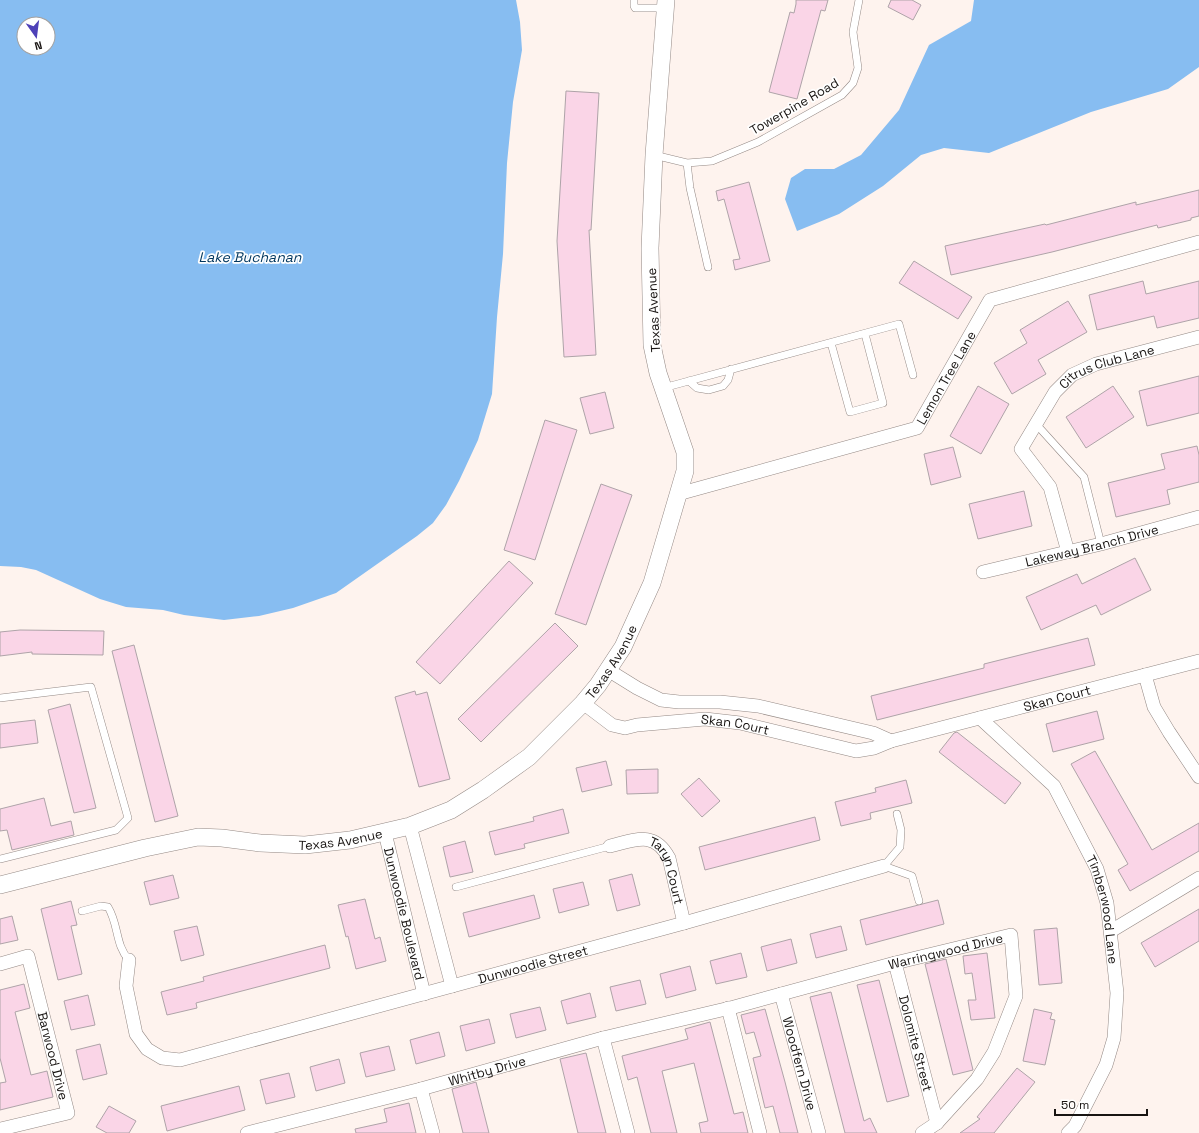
<svg xmlns="http://www.w3.org/2000/svg" width="1199" height="1133" font-family="'Space Grotesk',sans-serif">
<style>
.water{fill:#87bdf1;fill-rule:evenodd}
.building{fill:#fad5e7;stroke:#aea3a8}
.lines{fill:none;stroke-linecap:round;stroke-linejoin:round}
.service-casing{stroke:#948985;stroke-width:8}
.minor-casing{stroke:#948985;stroke-width:14}
.tertiary-casing{stroke:#948985;stroke-width:18}
.service{stroke:#fff;stroke-width:7}
.minor{stroke:#fff;stroke-width:13}
.tertiary{stroke:#fff;stroke-width:17}
.labels{text-anchor:middle;stroke-width:3.5;stroke-linejoin:round;paint-order:stroke}
.street-label{font-size:13px;fill:#181412;stroke:#fff}
.water-label{font-size:14px;font-style:italic;fill:#00365e;stroke:#fff}
</style>
<rect width="100%" height="100%" fill="#fef3ee"/>
<path class="water" d="M0,0H516L520,22L522,50L513,102L507,163L503,254L497,317L492,394L478,440L459,481L446,505L433,523L417,536L336,593L293,608L259,616L224,620L184,615L163,610L126,607L100,599L36,570L21,567L0,566ZM24,24H48V48H24Z
M974,0H1199V67L1168,89L1091,112L989,153L944,148L921,155L883,186L839,214L797,231L785,199L791,178L805,169H834L861,155L899,110L929,45L971,21Z"/>
<path class="building" d="M796,0H828L825,11L821,10L797,99L769,92L790,12L794,13L796,4Z
M891,0H912L921,5L913,20L888,7Z
M566,91L599,93L591,230H589L596,355L564,357L557,241Z
M749,182L770,261L735,270L733,260L740,259L724,199L718,201L716,191Z
M1199,190V216L1191,218V220L1158,228L1157,225L1052,252L951,275L945,246L1045,224L1046,225L1136,202V205Z
M914,261L972,297L958,319L899,283Z
M1143,281L1146,294L1199,281V318L1157,328L1154,316L1097,330L1089,295Z
M1068,301L1087,332L1038,360L1046,374L1012,394L994,363L1027,343L1020,330Z
M1199,376V413L1147,426L1139,391Z
M978,386L1009,404L981,454L950,436Z
M1113,386L1134,417L1086,448L1066,417Z
M605,392L614,428L590,434L580,398Z
M545,420L577,430L535,560L504,550Z
M1197,446L1199,455V482L1167,490L1170,504L1116,517L1108,483L1165,469L1161,454Z
M953,447L961,477L931,485L924,454Z
M601,484L632,495L586,625L555,614Z
M1024,491L1032,526L978,539L969,504Z
M1135,558L1151,590L1101,615L1096,605L1041,630L1026,597L1077,574L1082,584Z
M509,561L533,583L440,684L416,662Z
M555,623L578,646L481,742L458,719Z
M20,630L104,631L103,655L32,654V652L0,656V632Z
M1088,638L1095,665L877,720L871,696L984,668V664Z
M134,645L178,816L155,822L112,651Z
M415,691L416,695L427,692L450,779L419,787L395,697Z
M70,704L96,808L74,813L48,710Z
M1097,711L1104,739L1053,752L1046,724Z
M35,720L38,743L0,748V724Z
M957,732L1021,783L1005,804L939,752L954,733Z
M1095,751L1152,850L1199,823V851L1130,891L1118,870L1128,864L1071,764Z
M606,761L612,785L582,792L576,768Z
M658,769V793L627,794L626,770Z
M699,778L720,801L702,817L681,794Z
M906,780L912,803L870,813L871,819L841,826L835,802L876,792L875,788Z
M44,798L51,826L71,821L74,835L12,850L7,830L0,831V809Z
M563,809L569,833L524,844L525,848L495,855L489,832L534,821L533,817Z
M815,817L820,840L705,870L699,847Z
M465,841L473,872L450,877L443,847Z
M632,874L640,905L617,911L609,880Z
M173,875L179,898L150,905L144,882Z
M583,882L589,905L559,913L553,889Z
M534,895L540,918L469,937L463,913Z
M365,899L375,939L380,937L386,961L356,969L348,936L346,937L338,905Z
M938,900L944,924L866,945L860,920Z
M71,901L77,925L71,926L82,974L58,980L41,909Z
M1199,909V941L1155,967L1141,943Z
M12,916L18,940L0,944V919Z
M197,926L204,955L181,961L174,931Z
M841,926L847,950L816,958L810,934Z
M1057,928L1062,983L1039,985L1034,930Z
M791,939L797,963L767,971L761,947Z
M325,945L330,968L196,1003L197,1008L167,1015L161,992L204,981L203,977Z
M741,953L747,977L716,984L710,961Z
M987,953L995,1018L971,1020L968,1000H976L972,973L965,974L963,956Z
M946,959L973,1070L953,1075L925,964Z
M690,966L696,990L666,998L660,974Z
M640,980L646,1004L616,1011L610,987Z
M879,980L909,1096L887,1102L857,985Z
M24,984L30,1008L15,1012L31,1075L47,1071L53,1097L0,1110V1083L6,1082L0,1058V990Z
M831,992L864,1121L870,1118L877,1133H845L810,997Z
M590,993L596,1017L567,1024L561,1001Z
M88,995L95,1025L71,1030L64,1001Z
M540,1007L546,1030L516,1038L510,1014Z
M765,1009L785,1082L798,1133H780L773,1106L765,1108L753,1058L761,1056L754,1032L746,1034L741,1015Z
M1034,1009L1052,1013L1050,1019L1055,1020L1045,1065L1023,1061Z
M489,1019L495,1043L466,1051L460,1026Z
M710,1022L734,1114L743,1112L748,1133H701L699,1123L708,1121L694,1063L662,1071L677,1133H651L637,1077L628,1080L622,1056L688,1039L685,1029Z
M439,1032L445,1056L416,1064L410,1040Z
M100,1044L107,1074L83,1080L76,1050Z
M389,1046L395,1070L366,1077L360,1053Z
M586,1053L606,1133H578L560,1059Z
M339,1059L345,1083L316,1091L310,1067Z
M1017,1068L1035,1082L994,1133H960L980,1119L977,1117Z
M289,1073L295,1097L266,1104L260,1080Z
M476,1082L489,1133H463L452,1089Z
M239,1086L245,1110L167,1131L161,1106Z
M409,1103L416,1133H356L355,1129L387,1122L384,1109Z
M109,1106L136,1121L129,1133H107L96,1127Z"/>
<g class="lines">
<g class="service-casing">
<path id="service" d="M634,0V6L635,8H665
M654,155L687,163L690,188L708,267
M687,163L712,161L758,142L842,95L853,83L858,68L853,32L859,0
M831,343L850,412L883,403L865,334
M689,381L697,388L709,390L723,386L728,380L731,369
M663,388L899,324L913,375
M1036,424L1084,477L1101,544
M0,698L91,687L128,818L116,830L0,859
M897,814L901,830L900,847L884,866L912,876L919,901
M456,887L610,846
M82,911L101,906L108,907C119,925 115,945 129,960"/>
</g>
<g class="minor-casing">
<g id="minor">
<path id="s1" d="M678,494L917,428L990,300L1199,242"/>
<path id="s2" d="M1068,552L1050,487L1021,449L1055,392L1072,375L1096,364L1199,337"/>
<path id="s3" d="M983,572L1101,544L1199,517"/>
<path d="M608,670L637,688L661,700L679,702H720L758,706L873,733L891,741"/>
<path d="M1145,675L1154,707L1169,732L1199,777"/>
<path id="s4" d="M583,703L612,725L625,728L637,725L705,719L740,723L856,751L874,748L891,741L1199,661"/>
<path id="s5" d="M980,718L1054,786L1097,869L1107,903L1117,993L1114,1038L1106,1065L1075,1126L1068,1133"/>
<path d="M410,826L452,986"/>
<path id="s6" d="M385,833L424,994"/>
<path id="s7" d="M610,846C635,840 654,830 669,858L684,923"/>
<path d="M1111,931L1199,878"/>
<path id="s8" d="M129,960L126,986L136,1034L147,1049L162,1058L180,1060L684,923L884,866"/>
<path id="s9" d="M895,963L937,1123"/>
<path id="s10" d="M0,964L28,956L68,1113L1,1129L2,1133"/>
<path id="s11" d="M781,994L819,1133"/>
<path d="M728,1008L760,1133"/>
<path d="M603,1038L628,1133"/>
<path d="M421,1089L433,1133"/>
<path id="s12" d="M247,1133L421,1089L603,1038L734,1007L895,963L1011,935L1016,996L994,1052L977,1079L937,1123L922,1133"/>
</g>
</g>
<g class="tertiary-casing">
<g id="tertiary">
<path id="s13" d="M0,885L145,848L198,837L222,838L260,843L305,845L350,840L410,826L451,810L483,790L529,757L583,703L598,685L623,647L652,583L685,471V452L658,373L652,345L650,248L654,155L666,0"/>
</g>
</g>
<use href="#service" class="service"/>
<use href="#minor" class="minor"/>
<use href="#tertiary" class="tertiary"/>
</g>
<g class="labels">
<g class="street-label">
<text transform="translate(794 106) rotate(-30)" y="5">Towerpine Road</text>
<text transform="translate(653 310) rotate(-93)" y="5">Texas Avenue</text>
<text dy="5" stroke="none"><textPath href="#s2" startOffset="241">Citrus Club Lane</textPath></text>
<text dy="5" stroke="none"><textPath href="#s1" startOffset="306">Lemon Tree Lane</textPath></text>
<text dy="5" stroke="none"><textPath href="#s3" startOffset="112">Lakeway Branch Drive</textPath></text>
<text dy="5" stroke="none"><textPath href="#s13" startOffset="683">Texas Avenue</textPath></text>
<text dy="5" stroke="none"><textPath href="#s4" startOffset="493">Skan Court</textPath></text>
<text dy="5" stroke="none"><textPath href="#s4" startOffset="161">Skan Court</textPath></text>
<text dy="5" stroke="none"><textPath href="#s13" startOffset="347">Texas Avenue</textPath></text>
<text dy="5" stroke="none"><textPath href="#s7" startOffset="78">Taryn Court</textPath></text>
<text dy="5" stroke="none"><textPath href="#s5" startOffset="235">Timberwood Lane</textPath></text>
<text dy="5" stroke="none"><textPath href="#s6" startOffset="83">Dunwoodie Boulevard</textPath></text>
<text dy="5" stroke="none"><textPath href="#s12" startOffset="722">Warringwood Drive</textPath></text>
<text dy="5" stroke="none"><textPath href="#s8" startOffset="495">Dunwoodie Street</textPath></text>
<text dy="5" stroke="none"><textPath href="#s9" startOffset="83">Dolomite Street</textPath></text>
<text dy="5" stroke="none"><textPath href="#s10" startOffset="132">Barwood Drive</textPath></text>
<text dy="5" stroke="none"><textPath href="#s11" startOffset="72">Woodfern Drive</textPath></text>
<text dy="5" stroke="none"><textPath href="#s12" startOffset="248">Whitby Drive</textPath></text>
</g>
<g class="water-label">
<text x="250" y="262">Lake Buchanan</text>
</g>
</g>
<g transform="translate(36 36) rotate(166)"><circle r="19" fill="#ffffff" stroke="#a3a1a0"/>
<path d="M0-3L7 15L0 10L-7 15Z" fill="#4e41b8"/>
<text y="-6" font-size="11" font-weight="bold" text-anchor="middle" fill="#181412">N</text>
</g>
<path d="M1055 1109v6h92v-6" fill="none" stroke="#181412" stroke-width="2"/>
<text x="1061" y="1109" font-size="12" fill="#181412" stroke="#ffffff" stroke-width="3" paint-order="stroke">50 m</text>
</svg>
